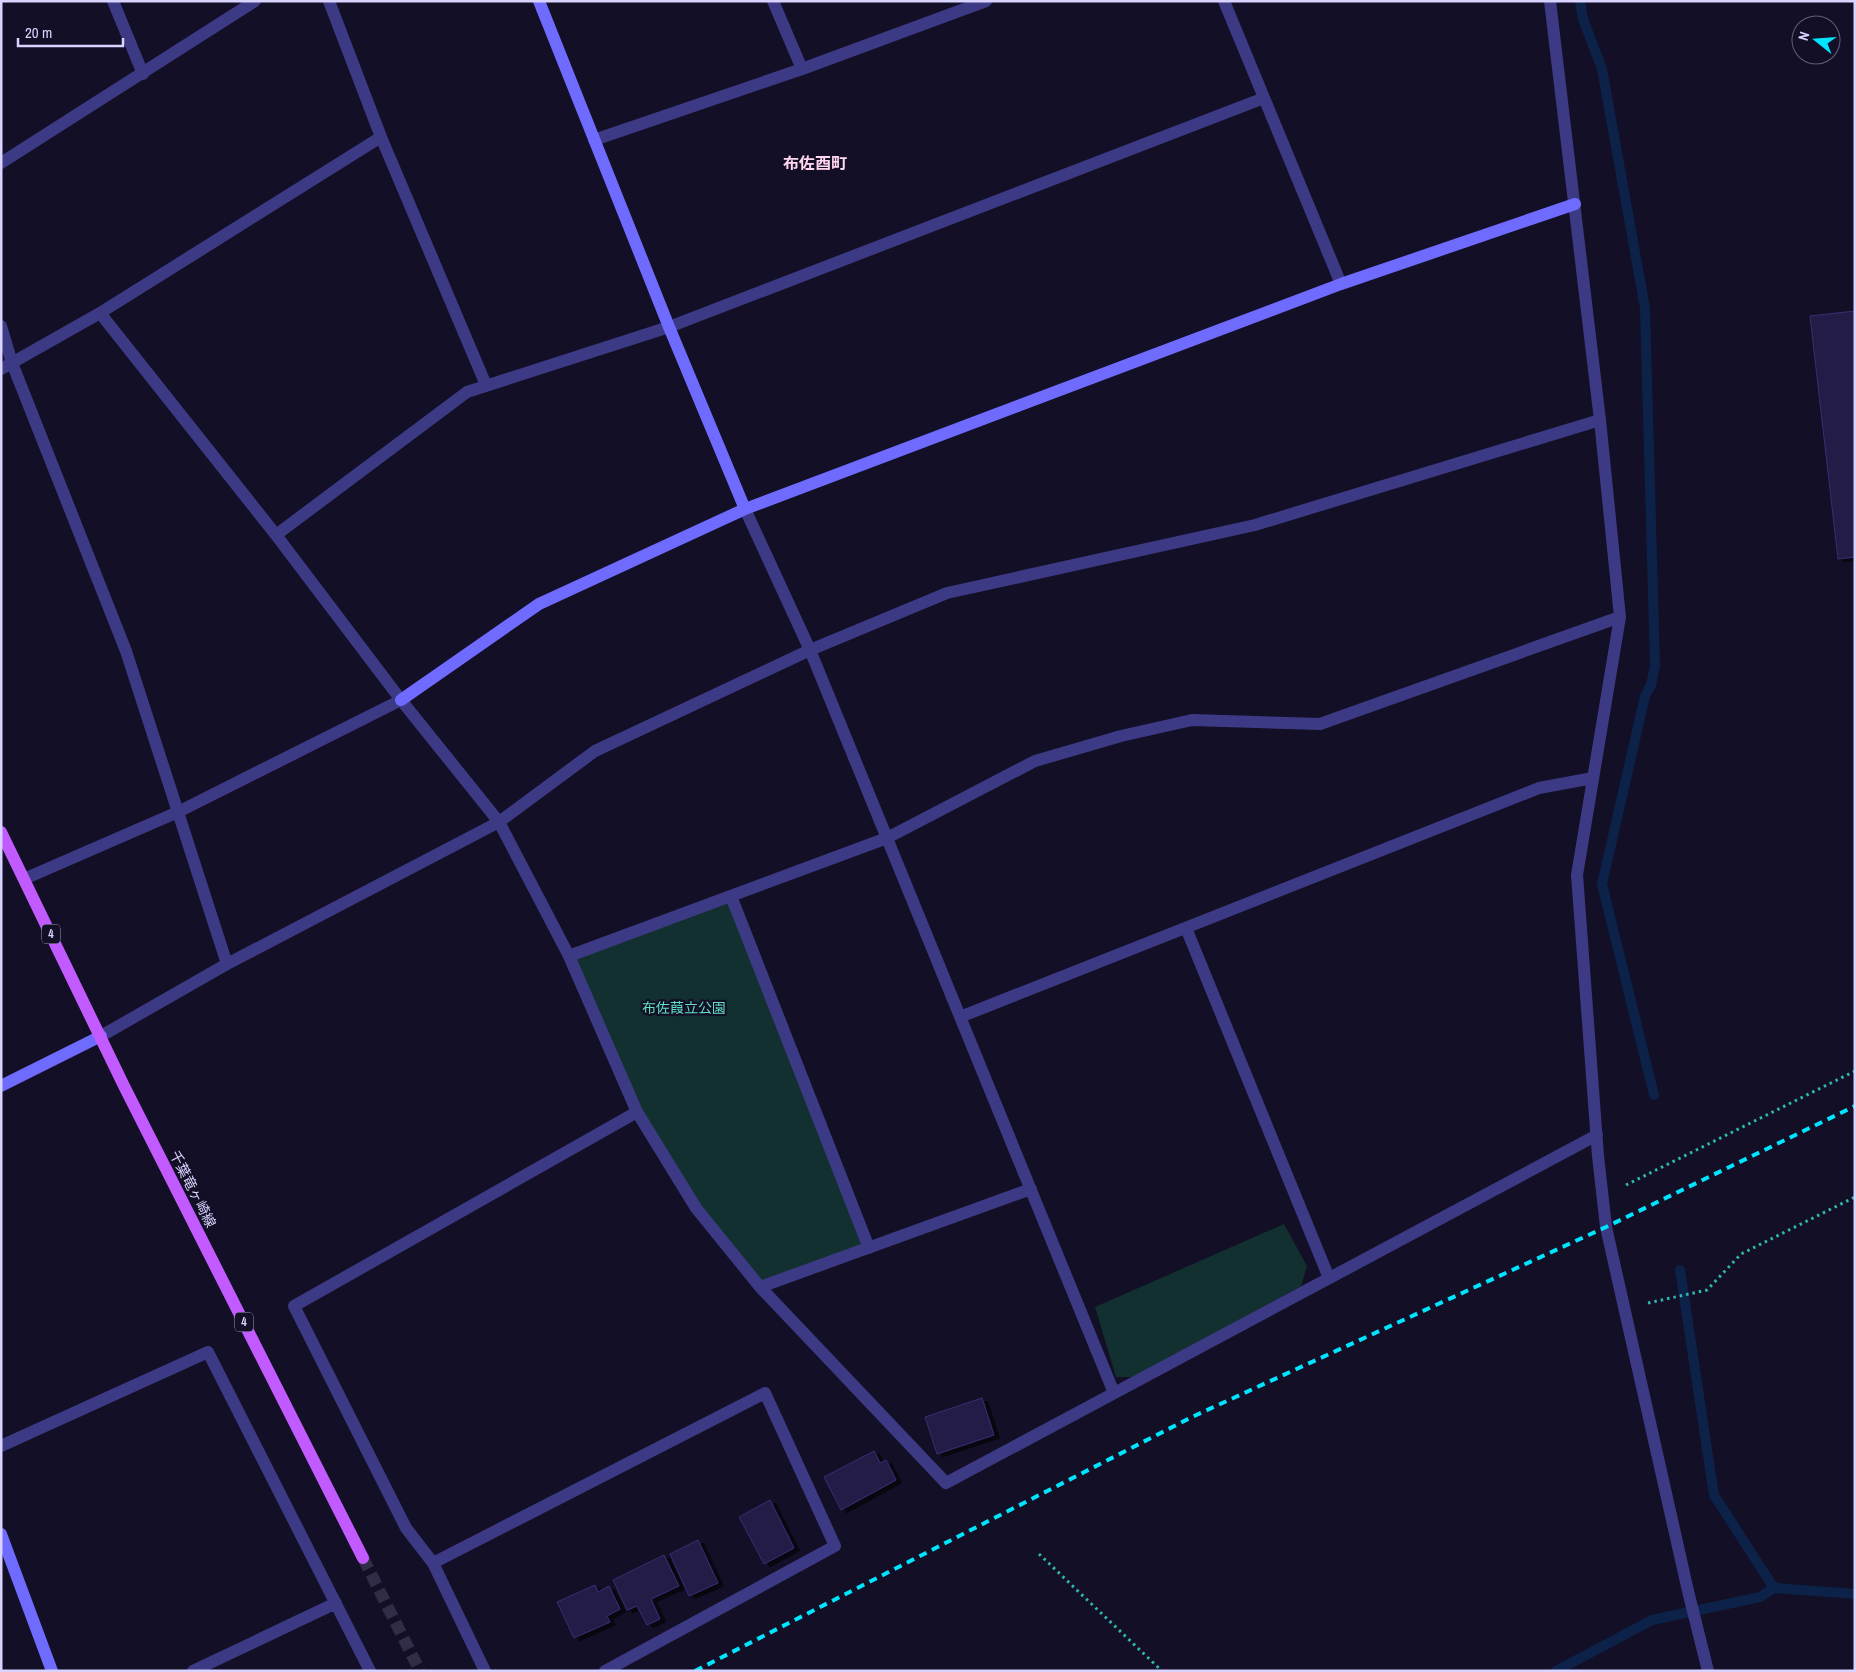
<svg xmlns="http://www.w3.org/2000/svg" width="1856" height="1672" font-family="'Archivo Narrow','Noto Sans JP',sans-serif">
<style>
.green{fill:#12302f}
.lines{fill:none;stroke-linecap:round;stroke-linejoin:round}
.stream{stroke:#0c2248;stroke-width:10}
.building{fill:#241b47;stroke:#3b2d73;filter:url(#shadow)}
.primary-tunnel{stroke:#312d47;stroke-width:12;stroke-dasharray:12 6;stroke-linecap:butt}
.path{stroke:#2fb8b0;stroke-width:3;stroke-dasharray:2.5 4;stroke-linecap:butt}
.lane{stroke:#3d3a85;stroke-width:12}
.street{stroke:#3d3a85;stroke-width:12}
.secondary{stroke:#6f6bff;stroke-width:12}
.primary{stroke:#c25bff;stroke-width:12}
.rail{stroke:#00e5ff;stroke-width:4;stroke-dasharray:8 6;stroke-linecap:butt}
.labels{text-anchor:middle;stroke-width:4.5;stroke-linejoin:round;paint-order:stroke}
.shield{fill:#130f26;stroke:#9e99be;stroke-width:1}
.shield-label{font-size:12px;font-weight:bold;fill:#d9d4ff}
.park-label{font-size:14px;fill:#5fe0c0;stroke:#130f26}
.street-label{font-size:14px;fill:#d9d4ff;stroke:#130f26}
.quarter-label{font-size:16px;font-weight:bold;fill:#ffd6f0;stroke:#130f26}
</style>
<defs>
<filter id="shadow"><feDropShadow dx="5.5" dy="3" stdDeviation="0" flood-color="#0009"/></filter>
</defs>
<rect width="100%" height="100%" fill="#130f26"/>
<path class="green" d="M731,896L869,1248L760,1287L696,1208L637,1112L569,956Z
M1284,1224L1307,1266L1301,1286L1135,1377H1116L1095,1307Z"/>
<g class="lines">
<path class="stream" d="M1580,1L1583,19L1602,69L1645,308L1655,666L1651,685L1645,696L1602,884L1654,1095
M1680,1270L1714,1495L1774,1588L1855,1594
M1556,1671L1652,1620L1760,1597L1774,1588H1779"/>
</g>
<path class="building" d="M1855,311V557L1838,559L1810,316Z
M982,1398L994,1435L937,1454L925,1417Z
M874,1451L880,1463L886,1460L896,1480L841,1510L824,1477Z
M770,1500L794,1548L764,1564L739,1517Z
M698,1540L718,1583L689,1596L670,1554Z
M664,1555L679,1586L651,1599L660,1619L647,1625L637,1606L627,1610L613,1580Z
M595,1585L598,1592L609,1586L620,1609L607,1616L610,1622L574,1638L557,1602Z"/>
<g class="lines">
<path class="primary-tunnel" d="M363,1558L420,1671"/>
<path class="path" d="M1626,1185L1855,1071
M1648,1303L1707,1290L1741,1254L1855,1197
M1039,1554L1162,1671"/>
<path class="lane" d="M24,879L178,812L401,700"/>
<path class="street" d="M113,1L143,74
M329,1L381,137L486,385
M1224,1L1341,284
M1550,1L1600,420L1620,617L1577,875L1598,1156L1606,1227L1688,1591L1708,1671
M802,69L986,1
M594,140L802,69L773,1
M1,163L255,1
M100,313L381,137
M1,326L12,363L126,651L227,964
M1,369L100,313L276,535L401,700L499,822L569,956L637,1112L696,1208L760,1287L946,1483L1597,1135
M745,509L810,650L1114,1393
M276,535L467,392L669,327L1264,98
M731,896L869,1248
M1186,928L1329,1278
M569,956L887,838L1035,761L1121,736L1192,720L1320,724L1620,617
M960,1017L1539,788L1593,778
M101,1036L227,964L499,822L595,751L810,650L947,593L1255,525L1600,420
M760,1287L1031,1189
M1,1446L208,1352L370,1671
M433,1563L765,1393L835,1546L605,1671
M193,1671L336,1603
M485,1671L433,1563L406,1528L294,1306L637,1112"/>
<path class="secondary" d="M539,1L669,327L745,509
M401,700L539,604L745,509L1341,284L1575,204
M1,1086L101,1036
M1,1534L52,1671"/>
<path class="primary" d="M1,832L124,1086L363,1558"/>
<path class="rail" d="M695,1671L1192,1417L1606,1227L1855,1106"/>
</g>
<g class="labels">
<g class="shield">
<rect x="42" y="924.5" width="18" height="19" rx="4"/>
<rect x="235" y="1312.5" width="18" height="19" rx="4"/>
</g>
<g class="shield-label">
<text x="51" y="938">4</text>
<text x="244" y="1326">4</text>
</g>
<g class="park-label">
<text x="684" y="1013">布佐葭立公園</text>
</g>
<g class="street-label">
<text transform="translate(193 1189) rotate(63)" y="5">千葉竜ヶ崎線</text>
</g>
<g class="quarter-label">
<text x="815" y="169">布佐酉町</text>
</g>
</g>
<rect width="1856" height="1672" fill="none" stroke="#d9d4ff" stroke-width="5"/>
<g transform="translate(1816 40) rotate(287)"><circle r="24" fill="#130f26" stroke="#625e7d"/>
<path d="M0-4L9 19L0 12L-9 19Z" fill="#00e5ff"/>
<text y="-8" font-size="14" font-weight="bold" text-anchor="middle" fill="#d9d4ff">N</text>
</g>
<path d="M18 38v8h105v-8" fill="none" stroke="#d9d4ff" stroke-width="2.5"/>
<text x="25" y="38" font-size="15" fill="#d9d4ff" stroke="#130f26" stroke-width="4" paint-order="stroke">20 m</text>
</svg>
